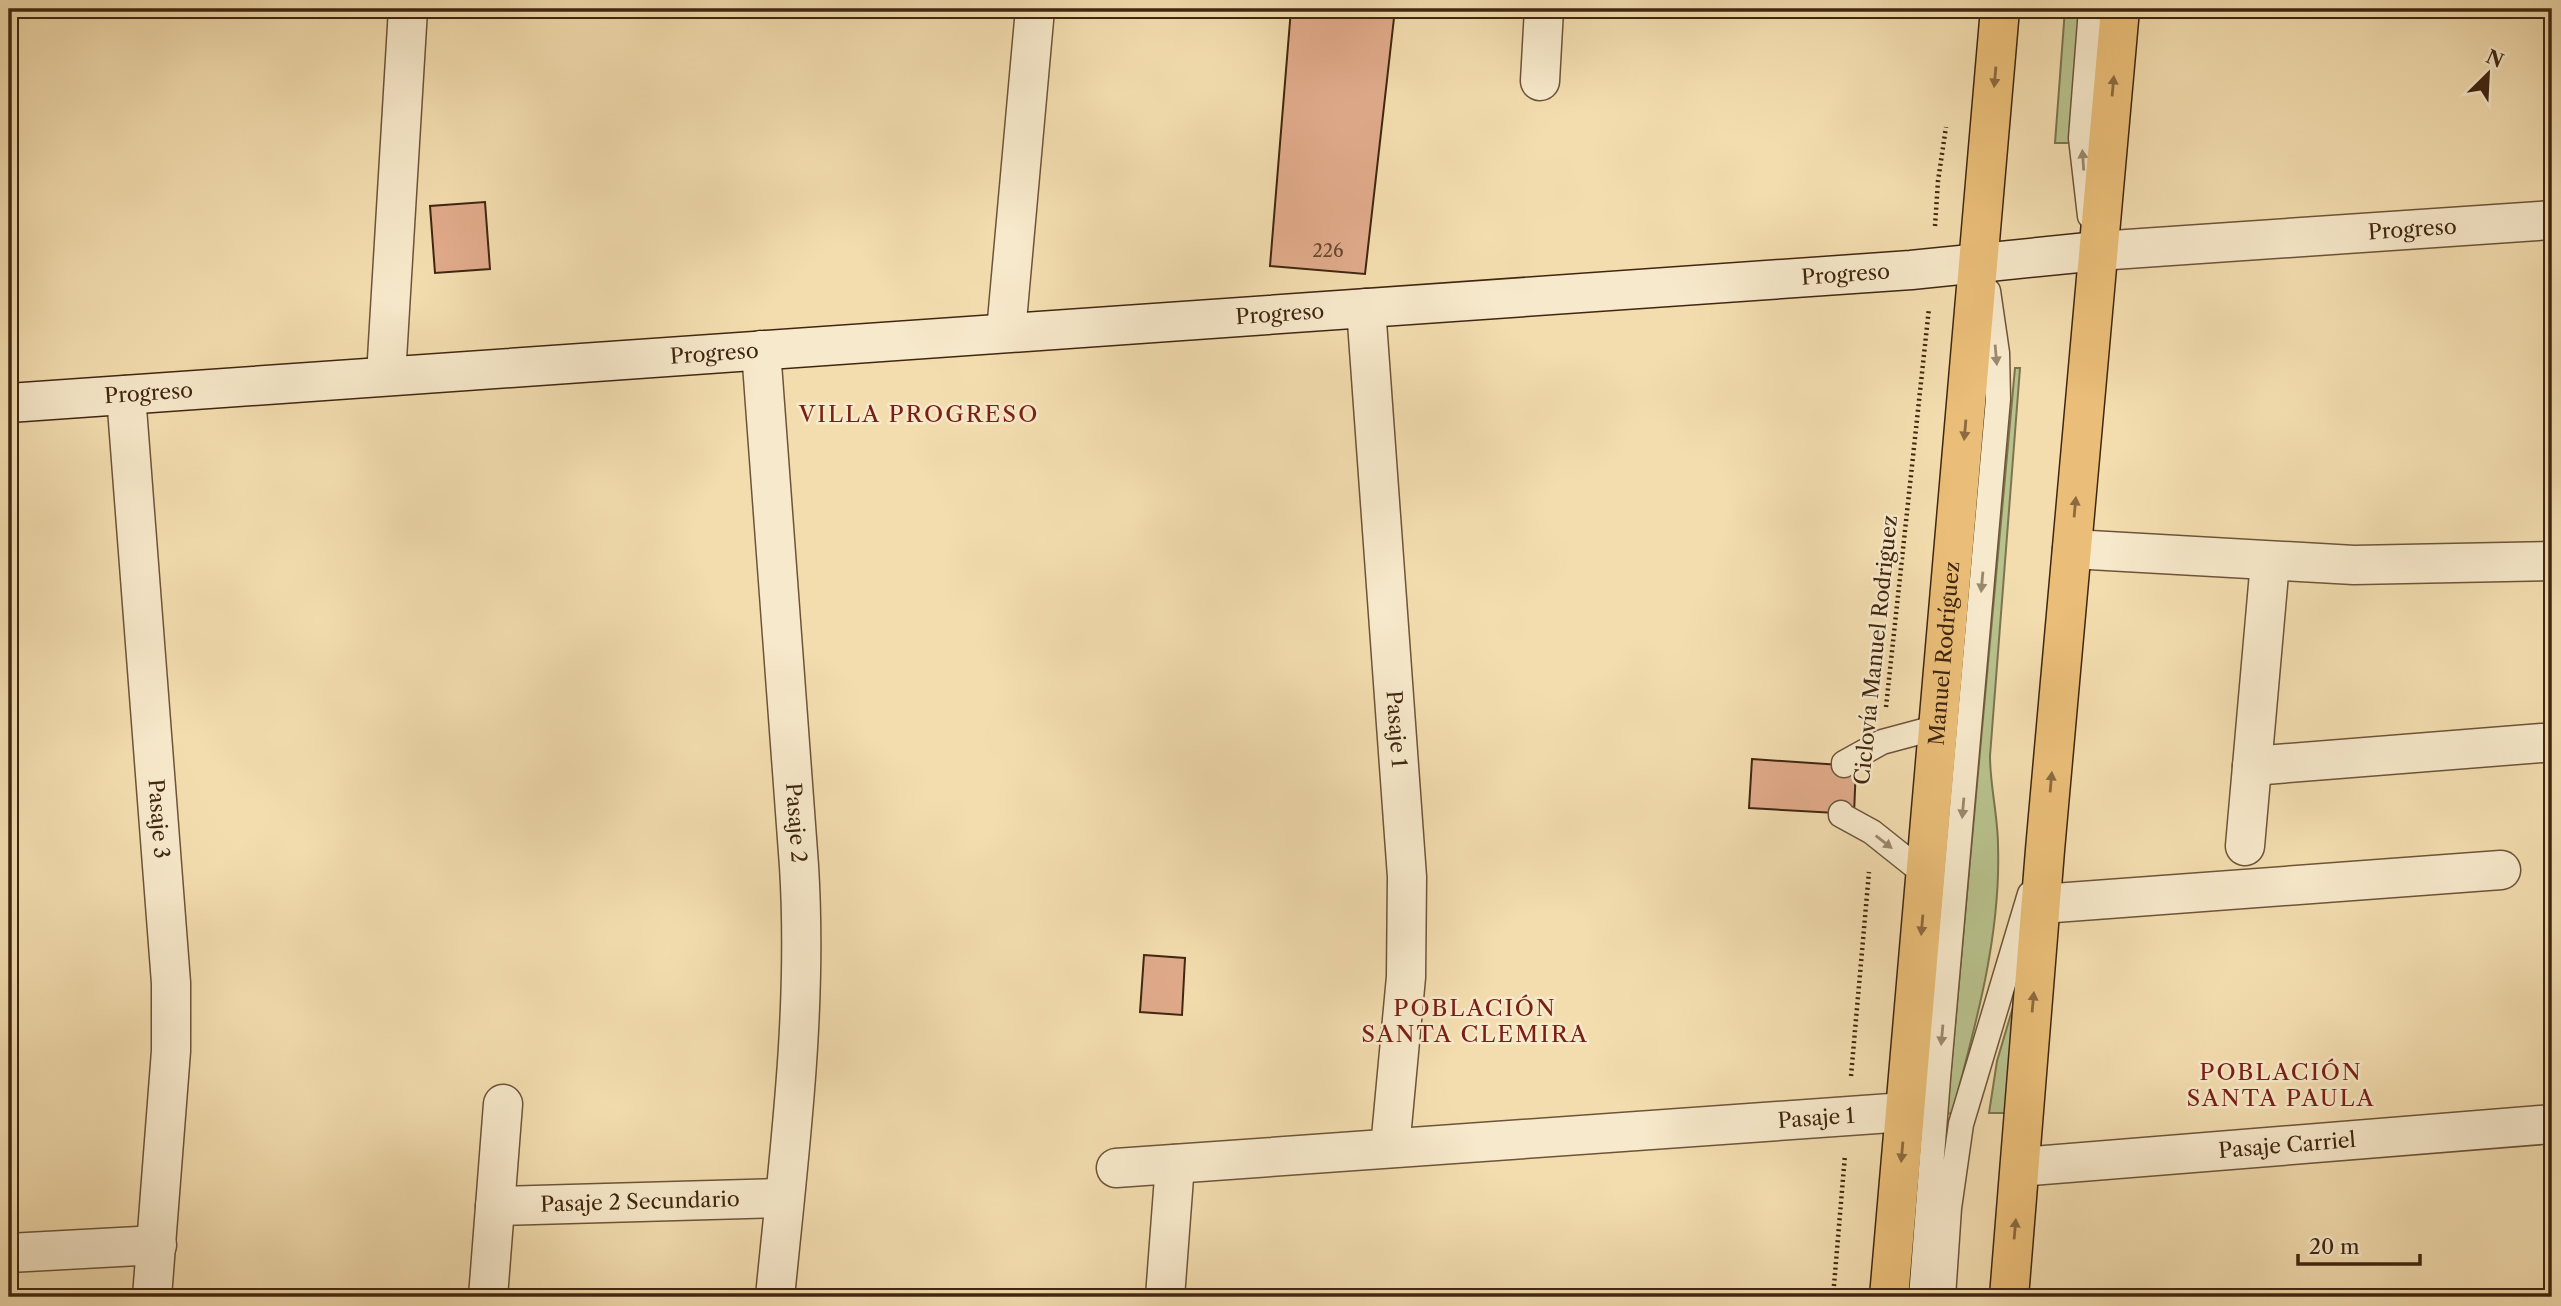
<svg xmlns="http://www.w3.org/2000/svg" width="2561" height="1306" font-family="'Libre Caslon Text',serif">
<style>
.green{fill:#b8c28d;stroke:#7c744e;stroke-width:2}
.building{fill:#e1ab8b;stroke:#402610;stroke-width:2}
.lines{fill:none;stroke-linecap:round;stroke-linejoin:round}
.lane-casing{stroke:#6d5438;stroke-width:27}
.street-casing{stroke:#6d5438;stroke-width:41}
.secondary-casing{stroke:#402610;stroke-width:41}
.primary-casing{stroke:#402610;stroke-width:41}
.path{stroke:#402610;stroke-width:4.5;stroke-dasharray:2 3.5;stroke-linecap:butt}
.lane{stroke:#f7e9cb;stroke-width:24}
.street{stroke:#f7e9cb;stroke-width:38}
.secondary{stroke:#f7e9cb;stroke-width:38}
.primary{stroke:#eabe78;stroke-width:38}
.oneway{fill:#8c6a3f}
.oneway2{fill:#9c886e}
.labels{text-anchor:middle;stroke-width:5;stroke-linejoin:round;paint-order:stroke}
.number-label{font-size:18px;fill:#68472f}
.street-label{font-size:21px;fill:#402610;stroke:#f7e9cb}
.neighbourhood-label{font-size:23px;letter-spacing:2px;fill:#7a1f14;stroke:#f7e9cb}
</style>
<rect width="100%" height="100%" fill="#f3ddaf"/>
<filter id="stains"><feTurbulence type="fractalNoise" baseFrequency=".00286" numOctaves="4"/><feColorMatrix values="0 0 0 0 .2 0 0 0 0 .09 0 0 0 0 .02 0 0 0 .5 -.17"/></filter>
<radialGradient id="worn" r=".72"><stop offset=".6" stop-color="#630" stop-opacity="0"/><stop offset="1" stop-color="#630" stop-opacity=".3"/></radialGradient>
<path class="green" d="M2065,9H2081L2070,143H2055Z
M2015,368H2020L1990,756C1990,786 1998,816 1998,846C2001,937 1975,1027 1952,1114L1947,1113Z
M2013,1007L2006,1113H1989L1997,1061Z"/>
<path class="building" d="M1291,9H1395L1365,274L1270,266Z
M485,202L490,269L435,273L430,206Z
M1752,759L1856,766L1854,814L1749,808Z
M1144,955L1185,958L1182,1015L1140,1012Z"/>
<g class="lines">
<g class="lane-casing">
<path id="lane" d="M2090,216L2081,138L2091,9
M1844,765V763L1882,742L1938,727
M1841,813V815L1872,832L1926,875
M1921,1297L1938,1078L1998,399L1997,353L1988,291
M1943,1297L1949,1208L1961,1124L2030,894"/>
</g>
<g class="street-casing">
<g id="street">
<path d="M1540,81L1544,9"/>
<path id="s1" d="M2098,251L2552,220"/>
<path id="s2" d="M1366,308L1407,877L1406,977L1390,1148"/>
<path d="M1006,332L1035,9"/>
<path id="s3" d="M761,350L799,866C808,1011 789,1154 775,1297"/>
<path d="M386,376L408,9"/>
<path id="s4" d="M126,395L171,983V1051L152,1297"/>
<path d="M2072,549L2354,565L2552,561"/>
<path d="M2252,766L2542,743"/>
<path d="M2245,846L2270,562"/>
<path d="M2041,904L2501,870"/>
<path id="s5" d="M2020,1167L2552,1124"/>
<path id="s6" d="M1116,1168L1905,1112"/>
<path id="s7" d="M495,1206L784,1198"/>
<path d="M9,1253L157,1245"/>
<path d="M488,1297L503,1104"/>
<path d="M1165,1297L1175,1164"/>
</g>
</g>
<g class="secondary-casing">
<g id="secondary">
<path id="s8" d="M9,403L1911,270L2098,251"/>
</g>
</g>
<g class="primary-casing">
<g id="primary">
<path id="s9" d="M1889,1297L2000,9"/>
<path d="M2009,1297L2045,850L2120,9"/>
</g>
</g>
<path class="path" d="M1935,226L1938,181L1946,127
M1886,707L1929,308
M1851,1076L1869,872
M1833,1297L1845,1155"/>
<use href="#lane" class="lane"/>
<use href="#street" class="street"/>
<use href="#secondary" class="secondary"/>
<use href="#primary" class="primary"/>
</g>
<defs><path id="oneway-solid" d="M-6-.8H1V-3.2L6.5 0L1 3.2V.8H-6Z" transform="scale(1.75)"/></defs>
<g class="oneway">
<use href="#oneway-solid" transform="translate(1995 77) rotate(95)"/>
<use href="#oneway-solid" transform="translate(2113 86) rotate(-85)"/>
<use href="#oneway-solid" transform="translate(1965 430) rotate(95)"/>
<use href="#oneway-solid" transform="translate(2075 507) rotate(-85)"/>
<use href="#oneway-solid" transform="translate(2051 782) rotate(-85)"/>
<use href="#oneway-solid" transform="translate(1922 925) rotate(95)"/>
<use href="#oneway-solid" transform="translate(2033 1002) rotate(-85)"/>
<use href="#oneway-solid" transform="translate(1902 1152) rotate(95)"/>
<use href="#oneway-solid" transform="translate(2015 1229) rotate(-85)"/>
</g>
<g class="oneway2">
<use href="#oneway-solid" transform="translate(2083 160) rotate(-94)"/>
<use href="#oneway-solid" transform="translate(1996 355) rotate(85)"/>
<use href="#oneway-solid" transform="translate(1982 582) rotate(95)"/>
<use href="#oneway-solid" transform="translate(1963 808) rotate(95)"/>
<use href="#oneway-solid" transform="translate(1884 842) rotate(38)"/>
<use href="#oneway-solid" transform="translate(1942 1035) rotate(95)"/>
</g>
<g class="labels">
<g class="number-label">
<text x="1328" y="257">226</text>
</g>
<g class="street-label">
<text dy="7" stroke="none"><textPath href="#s1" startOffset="315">Progreso</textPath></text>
<text dy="7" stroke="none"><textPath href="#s8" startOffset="1841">Progreso</textPath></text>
<text dy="7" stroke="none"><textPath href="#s8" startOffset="1274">Progreso</textPath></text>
<text dy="7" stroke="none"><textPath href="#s8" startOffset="707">Progreso</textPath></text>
<text dy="7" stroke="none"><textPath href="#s8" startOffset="140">Progreso</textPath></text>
<text transform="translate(1876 650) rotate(-84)" y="7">Ciclovía Manuel Rodriguez</text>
<text dy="7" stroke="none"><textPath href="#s9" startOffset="646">Manuel Rodríguez</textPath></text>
<text dy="7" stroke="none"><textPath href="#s2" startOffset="422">Pasaje 1</textPath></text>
<text dy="7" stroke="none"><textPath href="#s4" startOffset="425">Pasaje 3</textPath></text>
<text dy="7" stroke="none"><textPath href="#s3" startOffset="474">Pasaje 2</textPath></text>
<text dy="7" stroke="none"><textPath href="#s6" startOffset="702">Pasaje 1</textPath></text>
<text dy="7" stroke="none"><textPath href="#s5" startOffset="268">Pasaje Carriel</textPath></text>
<text dy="7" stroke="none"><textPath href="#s7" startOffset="145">Pasaje 2 Secundario</textPath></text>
</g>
<g class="neighbourhood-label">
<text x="919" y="422">VILLA PROGRESO</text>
<text x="1475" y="1016">POBLACIÓN<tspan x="1475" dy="26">SANTA CLEMIRA</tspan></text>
<text x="2281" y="1080">POBLACIÓN<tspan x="2281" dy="26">SANTA PAULA</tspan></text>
</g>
</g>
<rect width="2561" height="1306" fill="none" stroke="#f3ddaf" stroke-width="35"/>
<rect x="10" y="10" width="2540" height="1285" fill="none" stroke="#402610" stroke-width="3.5"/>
<rect x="18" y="18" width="2526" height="1271" fill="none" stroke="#402610" stroke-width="2"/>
<g transform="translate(2488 74) rotate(24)" stroke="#f7e9cb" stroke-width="5" paint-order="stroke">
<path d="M0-5L12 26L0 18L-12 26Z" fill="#402610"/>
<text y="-10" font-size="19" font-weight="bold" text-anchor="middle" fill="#402610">N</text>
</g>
<path d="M2298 1254v10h122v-10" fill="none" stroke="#402610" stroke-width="3.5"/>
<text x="2309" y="1254" font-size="21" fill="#402610" stroke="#f7e9cb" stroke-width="5" paint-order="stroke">20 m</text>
<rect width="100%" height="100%" filter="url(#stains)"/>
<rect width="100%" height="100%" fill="url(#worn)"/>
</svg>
